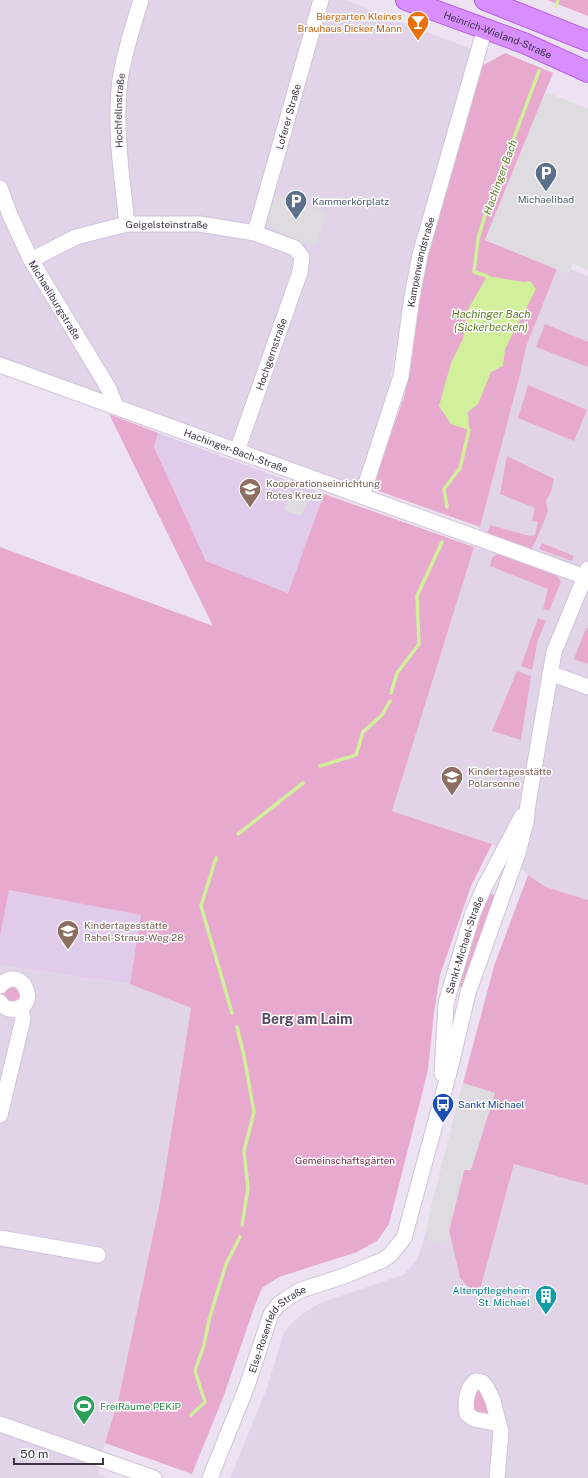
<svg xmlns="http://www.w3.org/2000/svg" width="588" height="1478" font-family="'Public Sans',sans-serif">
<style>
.residential{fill:#e1d4e9}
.education{fill:#e0cbeb}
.green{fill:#e7aace}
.parking{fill:#dedbe1}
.water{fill:#d2f09c}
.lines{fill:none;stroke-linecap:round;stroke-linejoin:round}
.stream{stroke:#d2f09c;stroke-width:3.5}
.minor-casing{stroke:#d1c2da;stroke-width:17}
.major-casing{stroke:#b45ee4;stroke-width:22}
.minor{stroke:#fff;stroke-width:15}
.major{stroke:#d88eff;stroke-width:20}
.labels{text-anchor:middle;stroke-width:3;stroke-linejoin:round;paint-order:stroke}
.food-label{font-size:10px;fill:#c56008;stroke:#fff;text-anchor:end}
.street-label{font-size:10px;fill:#3b3343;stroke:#fff}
.service-label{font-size:10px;fill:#4e5e75;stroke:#fff}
.education-label{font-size:10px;fill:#785e54;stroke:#fff;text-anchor:start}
.transit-label{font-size:10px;fill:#164399;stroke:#fff;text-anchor:start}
.park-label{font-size:10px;fill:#742748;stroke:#fff}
.culture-label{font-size:10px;fill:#0d838f;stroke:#fff;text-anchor:end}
.leisure-label{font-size:10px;fill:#27864d;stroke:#fff;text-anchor:start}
.water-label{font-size:11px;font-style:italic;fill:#5d7f24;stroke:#fff}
.district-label{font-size:14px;font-weight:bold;fill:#594a65;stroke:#fff}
</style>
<rect width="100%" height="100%" fill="#ece2f1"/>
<path class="residential" d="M0,0H345L400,22L472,49L412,257L388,392L357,484L350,488L0,361Z
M557,269L568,274L570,269L588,276V900L546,887L528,875L492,844L392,811L480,527L520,375L526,347Z
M0,965L130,984L191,1008L161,1197L119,1398L105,1443L98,1474L107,1478H0Z
M463,1083L449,1230L460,1278L478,1296L514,1164L588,1185V1478H230L267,1388L284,1332L299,1316L320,1303L403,1275L417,1260L427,1229L430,1212Z"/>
<path class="education" d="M158,433L324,494L288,593L206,561L154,447Z
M9,890L142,915L130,984L0,965V937Z"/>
<path class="green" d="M547,0H588V16Z
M505,53L553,73L485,240L557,269L526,347L520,375L480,527L376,490L375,480L405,394L422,269L480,67Z
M545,324L588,342V367L536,347Z
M528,385L587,410L574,441L518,418Z
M109,414L158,433L154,447L206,561L288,593L324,494L474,547L392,811L492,844L471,886L440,975L434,1012L428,1070L389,1224L377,1241L357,1252L279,1277L262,1288L255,1305L224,1395L192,1474L105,1443L119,1397L161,1197L191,1008L130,984L141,915L9,890L0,937V547L213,626Z
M507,456L554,479L551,492L546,501L548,510L544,522L532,549L487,534L490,525L530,536L535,535L538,522L532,521L535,508L500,494Z
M542,543L574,556L572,561L539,549Z
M498,553L555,573L561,582L549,611L543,609L548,589L490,566L492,558Z
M538,618L546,621L538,640L532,670L521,666Z
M586,628H588V664L574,659Z
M517,671L531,676L521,740L492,731Z
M528,875L546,887L588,900V1185L514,1164L478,1297L460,1278L449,1230L464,1170L495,1093L463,1083L494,966Z
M488,892L496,896L466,988L455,986Z
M4 995a8 8 0 1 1 16 0a8 8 0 1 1-16 0Z
M480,1389L487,1399L489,1414L479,1413L473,1408L476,1391Z"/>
<path class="parking" d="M546,92L588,109V270L573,263L568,274L485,240Z
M272,195L327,213L315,246L297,241L280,232L270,225L267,217Z
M290,494L308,501L301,516L284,510Z
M463,1083L495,1093L471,1170H464L449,1230L451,1239L438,1242L429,1241L427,1229L430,1212Z"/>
<path class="water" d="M487,276L524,282L530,281L536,289L505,349L503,366L491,372L478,404L468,412L469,430L451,424L439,406L451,363L463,339L466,313Z"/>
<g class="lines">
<path class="stream" d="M556,6L558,0
M487,276L474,272L478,239L485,215L539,71
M447,507L444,489L460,468L469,430
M391,693L397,673L419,644L417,596L442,542
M320,766L356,755L363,732L382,715L390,701
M238,834L303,783
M216,858L201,906L232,1013
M237,1027L244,1056L254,1112L244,1151L248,1188L242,1225
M191,1415L205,1402L195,1371L204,1345L209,1320L226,1264L240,1237"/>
<g class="minor-casing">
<g id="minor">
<path id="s1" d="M0,188L10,215L31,260L109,389L116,407"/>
<path id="s2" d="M127,224C122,176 114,128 120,80C124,53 133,26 141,0"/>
<path id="s3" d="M255,233L321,0"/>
<path id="s4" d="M31,260L76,237L127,224H200L255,233L295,248L302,257L300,272L237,451"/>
<path id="s5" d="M0,365L585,577"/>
<path id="s6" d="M362,496L401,376L412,297L420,255L485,28"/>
<path d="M550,673L588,687"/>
<path d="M0,986C21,962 42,1007 14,1009C8,1010 3,1007 0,1002"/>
<path id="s7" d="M442,1074L446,1004L450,989L473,913L484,888L522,816"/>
<path d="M0,1115L23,1019L20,1007"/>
<path d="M0,1238L98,1255"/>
<path d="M0,1424L154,1478"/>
<path id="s8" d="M210,1478L247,1386L271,1314L278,1305L289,1297L301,1290L344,1276L383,1260L390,1255L404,1238L450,1069L468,993L518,853L526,822L528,804L554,652L588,569"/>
<path d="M497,1478L501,1432L493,1401L487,1388L482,1382L476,1381C466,1388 465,1403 467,1414L474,1419L499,1424"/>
</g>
</g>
<g class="major-casing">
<g id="major">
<path id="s9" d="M406,0L524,43L588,72"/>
<path d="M485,0L588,41"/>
</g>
</g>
<use href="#minor" class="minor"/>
<use href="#major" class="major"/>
</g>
<defs>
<g id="bar-pin" transform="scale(1.15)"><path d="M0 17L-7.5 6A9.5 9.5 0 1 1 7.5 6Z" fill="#e8710a" stroke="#fff"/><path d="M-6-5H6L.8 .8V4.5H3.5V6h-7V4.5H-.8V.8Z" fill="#fff"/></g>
<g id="parking-pin" transform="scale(1.15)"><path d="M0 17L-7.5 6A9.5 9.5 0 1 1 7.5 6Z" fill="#5c6f8a" stroke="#fff"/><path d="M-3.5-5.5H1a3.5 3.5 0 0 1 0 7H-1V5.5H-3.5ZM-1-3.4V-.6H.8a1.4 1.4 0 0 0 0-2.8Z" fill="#fff"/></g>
<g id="school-pin" transform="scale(1.15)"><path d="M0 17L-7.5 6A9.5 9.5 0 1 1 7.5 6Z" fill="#8d6e63" stroke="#fff"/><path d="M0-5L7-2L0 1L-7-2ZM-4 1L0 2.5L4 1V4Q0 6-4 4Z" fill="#fff"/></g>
<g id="bus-pin" transform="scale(1.15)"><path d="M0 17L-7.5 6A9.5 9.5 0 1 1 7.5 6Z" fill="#1a4fb4" stroke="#fff"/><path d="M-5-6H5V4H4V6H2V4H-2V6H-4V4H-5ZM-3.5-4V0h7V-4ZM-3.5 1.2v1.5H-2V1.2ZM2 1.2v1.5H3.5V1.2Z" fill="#fff"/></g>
<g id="building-pin" transform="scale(1.15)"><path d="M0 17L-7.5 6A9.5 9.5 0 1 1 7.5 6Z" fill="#0f9aa8" stroke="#fff"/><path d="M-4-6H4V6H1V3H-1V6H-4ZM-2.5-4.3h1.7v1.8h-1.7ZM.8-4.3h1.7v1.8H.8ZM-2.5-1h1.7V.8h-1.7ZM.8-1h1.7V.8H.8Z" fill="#fff"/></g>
<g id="stadium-pin" transform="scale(1.15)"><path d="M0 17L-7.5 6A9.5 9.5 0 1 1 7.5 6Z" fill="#2e9e5b" stroke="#fff"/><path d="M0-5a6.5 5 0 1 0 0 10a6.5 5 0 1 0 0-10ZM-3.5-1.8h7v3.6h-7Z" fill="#fff"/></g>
</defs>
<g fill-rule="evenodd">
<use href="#bar-pin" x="418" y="22"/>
<use href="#parking-pin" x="546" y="173"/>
<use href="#parking-pin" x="296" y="201"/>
<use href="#school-pin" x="250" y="489"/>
<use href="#school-pin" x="452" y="777"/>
<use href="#school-pin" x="68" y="931"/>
<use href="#bus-pin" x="443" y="1104"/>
<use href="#building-pin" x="546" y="1296"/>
<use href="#stadium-pin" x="84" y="1406"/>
</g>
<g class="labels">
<g class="food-label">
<text x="402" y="20">Biergarten Kleines<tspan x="402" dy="12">Brauhaus Dicker Mann</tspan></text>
</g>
<g class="street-label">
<text dy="4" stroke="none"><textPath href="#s9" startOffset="98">Heinrich-Wieland-Straße</textPath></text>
<text dy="4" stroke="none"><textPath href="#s2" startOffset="114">Hochfellnstraße</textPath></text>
<text dy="4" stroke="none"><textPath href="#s3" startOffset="121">Loferer Straße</textPath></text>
<text dy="4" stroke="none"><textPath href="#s4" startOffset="143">Geigelsteinstraße</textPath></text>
<text dy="4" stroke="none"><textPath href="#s6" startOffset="242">Kampenwandstraße</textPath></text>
<text dy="4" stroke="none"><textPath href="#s1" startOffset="125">Michaeliburgstraße</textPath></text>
<text transform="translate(271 354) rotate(-71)" y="4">Hochgernstraße</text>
<text dy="4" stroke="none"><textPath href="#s5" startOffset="251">Hachinger-Bach-Straße</textPath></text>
<text dy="4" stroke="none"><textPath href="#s7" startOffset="132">Sankt-Michael-Straße</textPath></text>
<text dy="4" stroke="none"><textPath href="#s8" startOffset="166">Else-Rosenfeld-Straße</textPath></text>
</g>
<g class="service-label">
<text x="546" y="203">Michaelibad</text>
<text x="312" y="205" text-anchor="start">Kammerkörplatz</text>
</g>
<g class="education-label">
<text x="266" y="487">Kooperationseinrichtung<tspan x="266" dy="12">Rotes Kreuz</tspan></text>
<text x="468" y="775">Kindertagesstätte<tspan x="468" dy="12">Polarsonne</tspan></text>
<text x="84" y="929">Kindertagesstätte<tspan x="84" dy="12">Rahel-Straus-Weg 28</tspan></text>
</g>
<g class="transit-label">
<text x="458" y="1108">Sankt Michael</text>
</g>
<g class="park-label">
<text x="345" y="1164">Gemeinschaftsgärten</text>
</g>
<g class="culture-label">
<text x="530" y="1294">Altenpflegeheim<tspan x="530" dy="12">St. Michael</tspan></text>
</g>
<g class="leisure-label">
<text x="100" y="1410">FreiRäume PEKiP</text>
</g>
<g class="water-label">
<text transform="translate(500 177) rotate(-70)" y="4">Hachinger Bach</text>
<text x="491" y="318">Hachinger Bach<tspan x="491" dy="13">(Sickerbecken)</tspan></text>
</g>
<g class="district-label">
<text x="307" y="1024">Berg am Laim</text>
</g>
</g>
<path d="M14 1458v6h89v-6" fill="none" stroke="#3b3343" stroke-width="2"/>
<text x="20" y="1458" font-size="12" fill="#3b3343" stroke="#ffffff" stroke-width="3" paint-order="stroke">50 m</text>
</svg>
